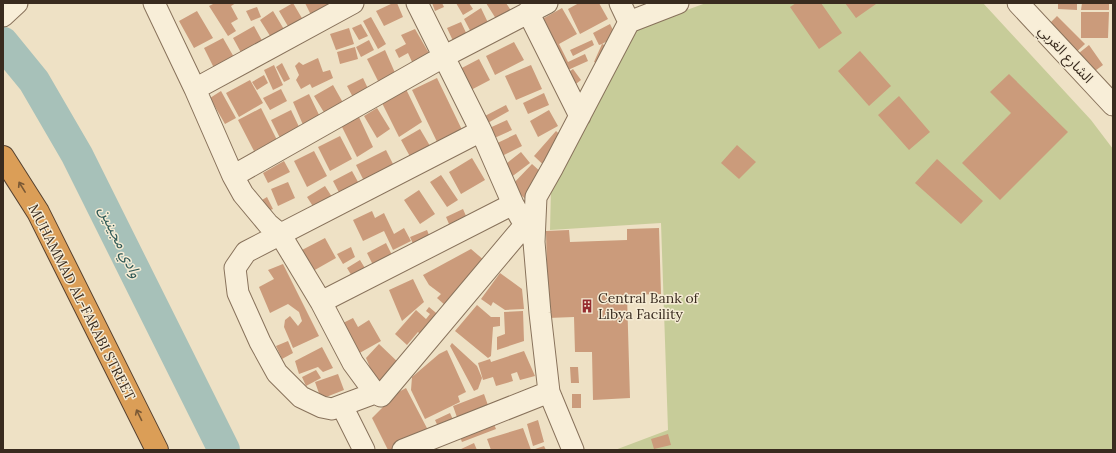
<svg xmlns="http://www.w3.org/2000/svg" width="1116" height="453" font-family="Lora,'Noto Sans Arabic',serif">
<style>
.green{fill:#c7cc99}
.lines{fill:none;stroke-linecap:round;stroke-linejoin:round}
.river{stroke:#a7c1b9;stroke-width:32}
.building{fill:#cb9b7b}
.minor-casing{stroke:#88725b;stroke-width:23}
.highway-casing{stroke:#56412f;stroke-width:24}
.minor{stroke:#f8eed8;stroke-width:21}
.highway{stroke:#db9e57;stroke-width:22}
.oneway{stroke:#7a5935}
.labels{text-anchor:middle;stroke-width:3;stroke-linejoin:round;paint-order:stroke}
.street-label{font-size:14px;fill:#392b1f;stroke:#f5ebd4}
.poi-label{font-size:14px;fill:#392b1f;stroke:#f5ebd4;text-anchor:start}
.water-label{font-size:15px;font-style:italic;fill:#2e5855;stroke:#f5ebd4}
</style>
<rect width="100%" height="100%" fill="#eee1c5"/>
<path class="green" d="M706,3H983L1091,120L1113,149V450H615L668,430L661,223L550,230L551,188L632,30Z"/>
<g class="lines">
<path class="river" d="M3,43L34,81L77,155L224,450"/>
</g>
<path class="building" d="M215,3H236L231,6L238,19L231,23L236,31L228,36L209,6Z
M293,3L306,25L292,33L279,11Z
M305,3H329L334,12L314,21Z
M393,3H397L403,17L384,26L376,11Z
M432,3H442L444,7L435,11Z
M456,3H469L473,9L463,15Z
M486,3H506L512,12L498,22Z
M579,3H599L608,19L580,34L568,9Z
M796,3H821L842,33L819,49L790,7Z
M845,3H875L876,4L856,18Z
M1058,3H1077V10L1058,9Z
M1082,3H1109V10H1081Z
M257,7L261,17L251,21L246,11Z
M481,8L491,29L473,36L464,19Z
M562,8L577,34L559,44L568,62L585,54L588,61L559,74L537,22Z
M197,11L213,38L194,48L179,21Z
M273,11L285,31L272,39L260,20Z
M1081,12H1109L1108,38H1081Z
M1057,16L1085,44L1071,57L1044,29Z
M371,17L386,44L378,49L363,21Z
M461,22L468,37L454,43L447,28Z
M361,24L368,36L359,40L352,28Z
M610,24L616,36L602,44L609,47L601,65L594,62L602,44L599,45L593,33Z
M254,26L265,46L244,58L233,38Z
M349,28L354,44L336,50L330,34Z
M415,29L430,55L413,64L408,53L399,58L395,50L406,44L401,35Z
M223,38L235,59L215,70L204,48Z
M369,40L374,50L361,57L356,47Z
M592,40L594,45L573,56L570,50Z
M514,42L524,60L495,75L486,56Z
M1089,45L1103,65L1088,76L1074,57Z
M355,47L358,59L340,64L337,52Z
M385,50L396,75L379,83L367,59Z
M860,51L891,86L869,106L838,71Z
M318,58L323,72L330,70L333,78L312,88L310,84L301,89L296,80L299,75L295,66L299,62L303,65Z
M479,59L490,80L469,91L458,70Z
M282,63L290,79L284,82L276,67Z
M274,65L283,85L273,90L264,70Z
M531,65L542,89L516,100L505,76Z
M573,69L581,80L572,87L563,76Z
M1009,74L1068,132L1000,200L962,163L1011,113L990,92Z
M264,75L268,83L257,90L252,82Z
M363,78L371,95L356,103L347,86Z
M437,78L464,134L439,146L412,90Z
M250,80L263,103L239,117L226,93Z
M333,85L346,108L328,119L314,96Z
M405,87L422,122L399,137L381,101Z
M281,89L287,101L270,110L263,98Z
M221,91L236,118L225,124L210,98Z
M544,93L549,105L528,114L523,103Z
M309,94L321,119L304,127L293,102Z
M899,96L930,132L909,150L878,115Z
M506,105L509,111L486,124L483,117Z
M261,108L277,140L254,151L238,120Z
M377,108L390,129L377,138L364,116Z
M291,110L301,131L281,140L271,120Z
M549,110L558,126L538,137L530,121Z
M358,115L373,147L357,157L341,125Z
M507,120L512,130L490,140L485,130Z
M420,129L433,151L413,162L401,140Z
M556,131L574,147L551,172L534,156Z
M516,134L522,146L496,159L489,147Z
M340,136L352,159L330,171L318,147Z
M737,145L756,162L739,179L721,163Z
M386,150L394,166L364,181L356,165Z
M314,151L327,176L307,187L294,161Z
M521,152L530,163L510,178L502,167Z
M472,158L485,180L461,194L449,172Z
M937,159L983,201L961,224L915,183Z
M284,161L290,172L268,183L263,173Z
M532,164L553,183L532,205L511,186Z
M352,171L363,191L344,202L333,181Z
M441,175L458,200L447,207L430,182Z
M288,182L295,198L278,206L271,189Z
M325,186L341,211L323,222L307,197Z
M419,190L435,214L420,224L404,200Z
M267,197L273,209L268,211L262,200Z
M463,209L469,223L452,231L446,217Z
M372,211L375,218L384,213L394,234L404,228L411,241L393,250L384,231L363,241L353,220Z
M659,228L661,294L627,295L630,398L593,400L592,352H575L574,317L548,318L546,231L569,230L570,242L627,240V229Z
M427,230L433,245L417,253L410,237Z
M325,238L336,258L313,271L302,250Z
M386,243L395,261L376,271L367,253Z
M351,247L355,257L343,264L337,254Z
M471,249L485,261L446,306L437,298L441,294L429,285L423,275Z
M360,260L374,283L361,291L347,268Z
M283,264L319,336L293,348L284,327L285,320L290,316L298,326L302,321L299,312L288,304L270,313L259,287L274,279L268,270Z
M500,273L522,289L524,309L505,310L493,302L491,306L481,299Z
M413,279L424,302L402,321L389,290Z
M477,305L491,317H500V326L493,327L491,356L488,358L455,331Z
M429,307L441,317L421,335L418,332L407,345L395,334L416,310L426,319L430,314L426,311Z
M523,311L524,341L497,350V337L505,334L504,312Z
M353,318L358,327L369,320L381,341L356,355L339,325Z
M288,341L293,353L282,359L276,346Z
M452,343L477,366L482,378L478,389L474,391L450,346Z
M379,344L401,365L382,385L374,377L366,358Z
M322,347L333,368L323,372L318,367L299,374L295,361Z
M447,350L466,392L458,396L460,402L425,419L411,390L412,377L439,354Z
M524,351L535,376L520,380L517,372L511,374L513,381L496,386L493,377L483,380L478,363L490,359L491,362Z
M570,367H578L579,383H571Z
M316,370L321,378L306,386L302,377Z
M338,374L344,390L321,399L315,382Z
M406,388L429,432L396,450H388L372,418L383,407L380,402Z
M484,394L490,411L459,423L453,406Z
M572,394H581V408H572Z
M450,413L455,424L440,431L435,420Z
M491,417L496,429L462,442L457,430Z
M538,420L544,442L533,446L527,424Z
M523,428L531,450H491L487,439Z
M668,434L671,445L654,449L651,439Z
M474,443L477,450H459Z
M544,446L546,450H532Z"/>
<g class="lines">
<g class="minor-casing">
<path id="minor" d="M154,3L195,89L233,176L443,57L547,3
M417,3L481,131L513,204L532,238
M620,3L629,22
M1018,3L1113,105
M528,12L580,116
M3,16L17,3
M195,89L353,3
M481,131L246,252L235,268L238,293L260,342L277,373L301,397L322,407L332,409L375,393L381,396L524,226
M233,176L243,194L268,224L280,234L321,302L353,363L375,393
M321,302L513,204
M342,406L364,450
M403,450L549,392
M573,450L549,392L540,313L534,242L536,197L553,167L629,22L678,3"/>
</g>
<g class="highway-casing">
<path id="highway" d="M3,157L38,212L157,450"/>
</g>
<use href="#minor" class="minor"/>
<use href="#highway" class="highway"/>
</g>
<defs><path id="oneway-shaft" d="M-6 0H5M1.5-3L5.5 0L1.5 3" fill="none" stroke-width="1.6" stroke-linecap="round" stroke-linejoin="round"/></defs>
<g class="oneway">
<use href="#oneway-shaft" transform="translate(22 187) rotate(-122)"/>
<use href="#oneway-shaft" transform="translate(139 415) rotate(-116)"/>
</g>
<defs>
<g id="building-bare" transform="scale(1.08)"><path d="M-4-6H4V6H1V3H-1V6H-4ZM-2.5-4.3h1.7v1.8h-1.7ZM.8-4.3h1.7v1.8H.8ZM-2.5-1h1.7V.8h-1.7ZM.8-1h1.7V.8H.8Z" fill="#962c2f" stroke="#f5ebd4" stroke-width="2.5" paint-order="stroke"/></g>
</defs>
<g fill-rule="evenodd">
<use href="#building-bare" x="587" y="306"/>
</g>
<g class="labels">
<g class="street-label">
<text transform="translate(1066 54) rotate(47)" y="5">الشارع الغربي</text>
<text transform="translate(82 302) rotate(63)" y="5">MUHAMMAD AL-FARABI STREET</text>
</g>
<g class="poi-label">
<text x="598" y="303">Central Bank of<tspan x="598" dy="16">Libya Facility</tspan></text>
</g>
<g class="water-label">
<text transform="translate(120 242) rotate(64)" y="5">وادي مجينين</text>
</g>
</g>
<rect width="1116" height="453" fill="none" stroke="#392b1f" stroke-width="8"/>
</svg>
